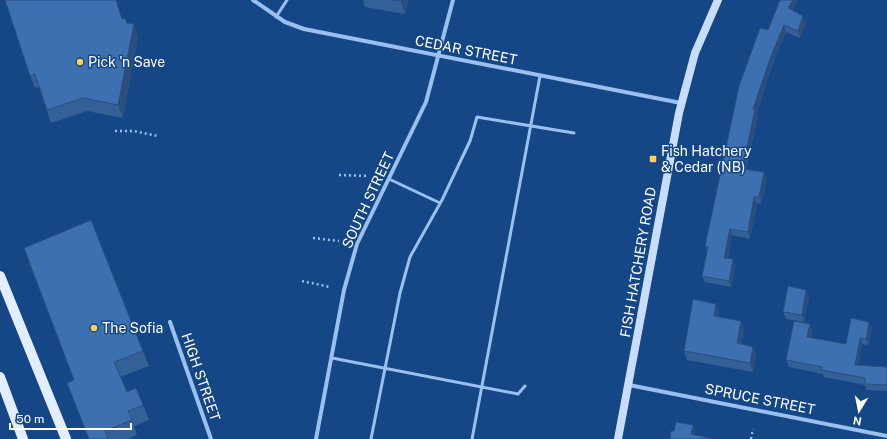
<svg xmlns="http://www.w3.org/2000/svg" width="887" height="439" font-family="'Public Sans',sans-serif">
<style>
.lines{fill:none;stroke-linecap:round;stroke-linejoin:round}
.path{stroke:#9ac0ee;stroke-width:2.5;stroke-dasharray:2 3;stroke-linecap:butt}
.lane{stroke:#9ac0ee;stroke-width:3}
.street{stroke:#9ac0ee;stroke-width:4}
.secondary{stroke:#c8ddfa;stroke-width:8}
.primary{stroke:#e2edff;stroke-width:10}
.wall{fill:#346098}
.shaded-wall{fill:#2b4e7c}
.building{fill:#3d70b1;stroke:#2b4e7c}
.poi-dot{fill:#ffcf58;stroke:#154786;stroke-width:1.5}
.labels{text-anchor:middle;stroke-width:3;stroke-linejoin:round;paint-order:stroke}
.street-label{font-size:14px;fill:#fff;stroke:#154786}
.poi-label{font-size:14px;fill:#fff;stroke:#154786;text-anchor:start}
</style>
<rect width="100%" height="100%" fill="#154786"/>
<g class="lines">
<path class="path" d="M115,131H134L158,136
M339,175L369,176
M313,238L339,241
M302,281L330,287
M751,439L753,429"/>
<path class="lane" d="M276,17L287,0
M389,179L440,203
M332,358L518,394L525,386
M371,439L400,293L410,257L442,200L470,141L477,117L574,133
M472,439L540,76"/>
<path class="street" d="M253,0L285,22L304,29L681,103
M170,322L211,439
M629,385L887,436
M316,439L344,290L357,244L426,102L453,0"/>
<path class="secondary" d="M618,439L679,113L695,53L718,0"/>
<path class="primary" d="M0,276L66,439
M0,377L23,439"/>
</g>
<path class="wall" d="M363,0H408L405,14L365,7Z
M793,11L806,23L800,38L786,32L773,63L757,113L758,116L746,169L764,172L767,179L761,204L757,203L750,239L732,235L728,258L733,259L735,266L731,287L705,282L702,276L707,251L705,246L768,30Z
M122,19L127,23L138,37L123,118L87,111L51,123L39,87L35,88L30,76Z
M29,263L143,351L149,366L120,377L127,392L143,405L149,420L134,426L137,435L128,439H89L67,383L74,380Z
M806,290L809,297L804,322L786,319L783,312Z
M719,312L718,317L744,330L741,344L753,347L756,355L753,372L687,360L684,351Z
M869,322L872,328L868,345L862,344L858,365L887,367V391L867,390L865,385L824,377L823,374L789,367L786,360L810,324L812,330L811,338L846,344Z"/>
<path class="shaded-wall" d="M401,0H408L405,14L401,1Z
M793,0H798L791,15L788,8Z
M803,16L806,23L800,38L798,31Z
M134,24L138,37L123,118L118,105Z
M784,25L786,32L773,63L757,113L758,116L744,176L742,169L753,109L771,56Z
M764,172L767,179L761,204L759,197Z
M754,197L757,203L750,239L748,232Z
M730,229L732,235L727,264L724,258Z
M733,259L735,266L731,287L729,281Z
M806,290L809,297L804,322L802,315Z
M716,304L719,312L717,325L714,316Z
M741,321L744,330L740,352L737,343Z
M869,322L872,328L868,345L866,339Z
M810,324L812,330L810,344L807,337Z
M860,338L862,344L857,372L855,365Z
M753,347L756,355L753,372L750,363Z
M693,425L695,433L694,439L691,434Z"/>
<path class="building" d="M5,0H116L122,19L125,18L127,23L134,24L118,105L83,98L47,110L35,74L30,76Z
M393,0H401V1Z
M780,0H793L788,8L803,16L798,31L784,25L771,56L753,109L755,110L742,169L764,172L759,197H754L748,232L730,229L724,258L733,259L729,281L702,276L708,247L705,246L739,86L760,28L768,30Z
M91,220L143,351L114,362L127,392L136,388L143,405L128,411L132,420L105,431L108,439H89L67,383L74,380L24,248Z
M788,286L806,290L802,315L783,312Z
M693,299L716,304L714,316L741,321L737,343L753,347L750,363L684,351Z
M851,318L869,322L866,339L860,338L855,365L887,367V385L865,384V378L821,370L822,367L786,360L794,321L810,324L807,337L846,344Z
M676,422L693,425L691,434L714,439H670L671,431H674Z"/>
<g class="poi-dot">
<circle cx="80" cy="62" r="4"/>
<rect x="649" y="155" width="8" height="8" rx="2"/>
<circle cx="94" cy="328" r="4"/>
</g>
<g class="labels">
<g class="street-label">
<text transform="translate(466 50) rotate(11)" y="5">CEDAR STREET</text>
<text transform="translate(368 200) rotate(-65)" y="5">SOUTH STREET</text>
<text transform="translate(638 262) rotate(-80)" y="5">FISH HATCHERY ROAD</text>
<text transform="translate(201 377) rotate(71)" y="5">HIGH STREET</text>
<text transform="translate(760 399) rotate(11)" y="5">SPRUCE STREET</text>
</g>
<g class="poi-label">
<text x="88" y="67">Pick 'n Save</text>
<text x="661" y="156">Fish Hatchery<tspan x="661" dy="16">&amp; Cedar (NB)</tspan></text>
<text x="102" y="333">The Sofia</text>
</g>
</g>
<g transform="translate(859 411) rotate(190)" stroke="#154786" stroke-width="3" paint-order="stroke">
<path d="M0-3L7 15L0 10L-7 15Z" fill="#ffffff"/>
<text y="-6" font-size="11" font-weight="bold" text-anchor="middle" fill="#ffffff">N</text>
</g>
<path d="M10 423v6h121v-6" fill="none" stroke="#ffffff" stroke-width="2"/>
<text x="16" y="423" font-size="12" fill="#ffffff" stroke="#154786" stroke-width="3" paint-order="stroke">50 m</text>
</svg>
